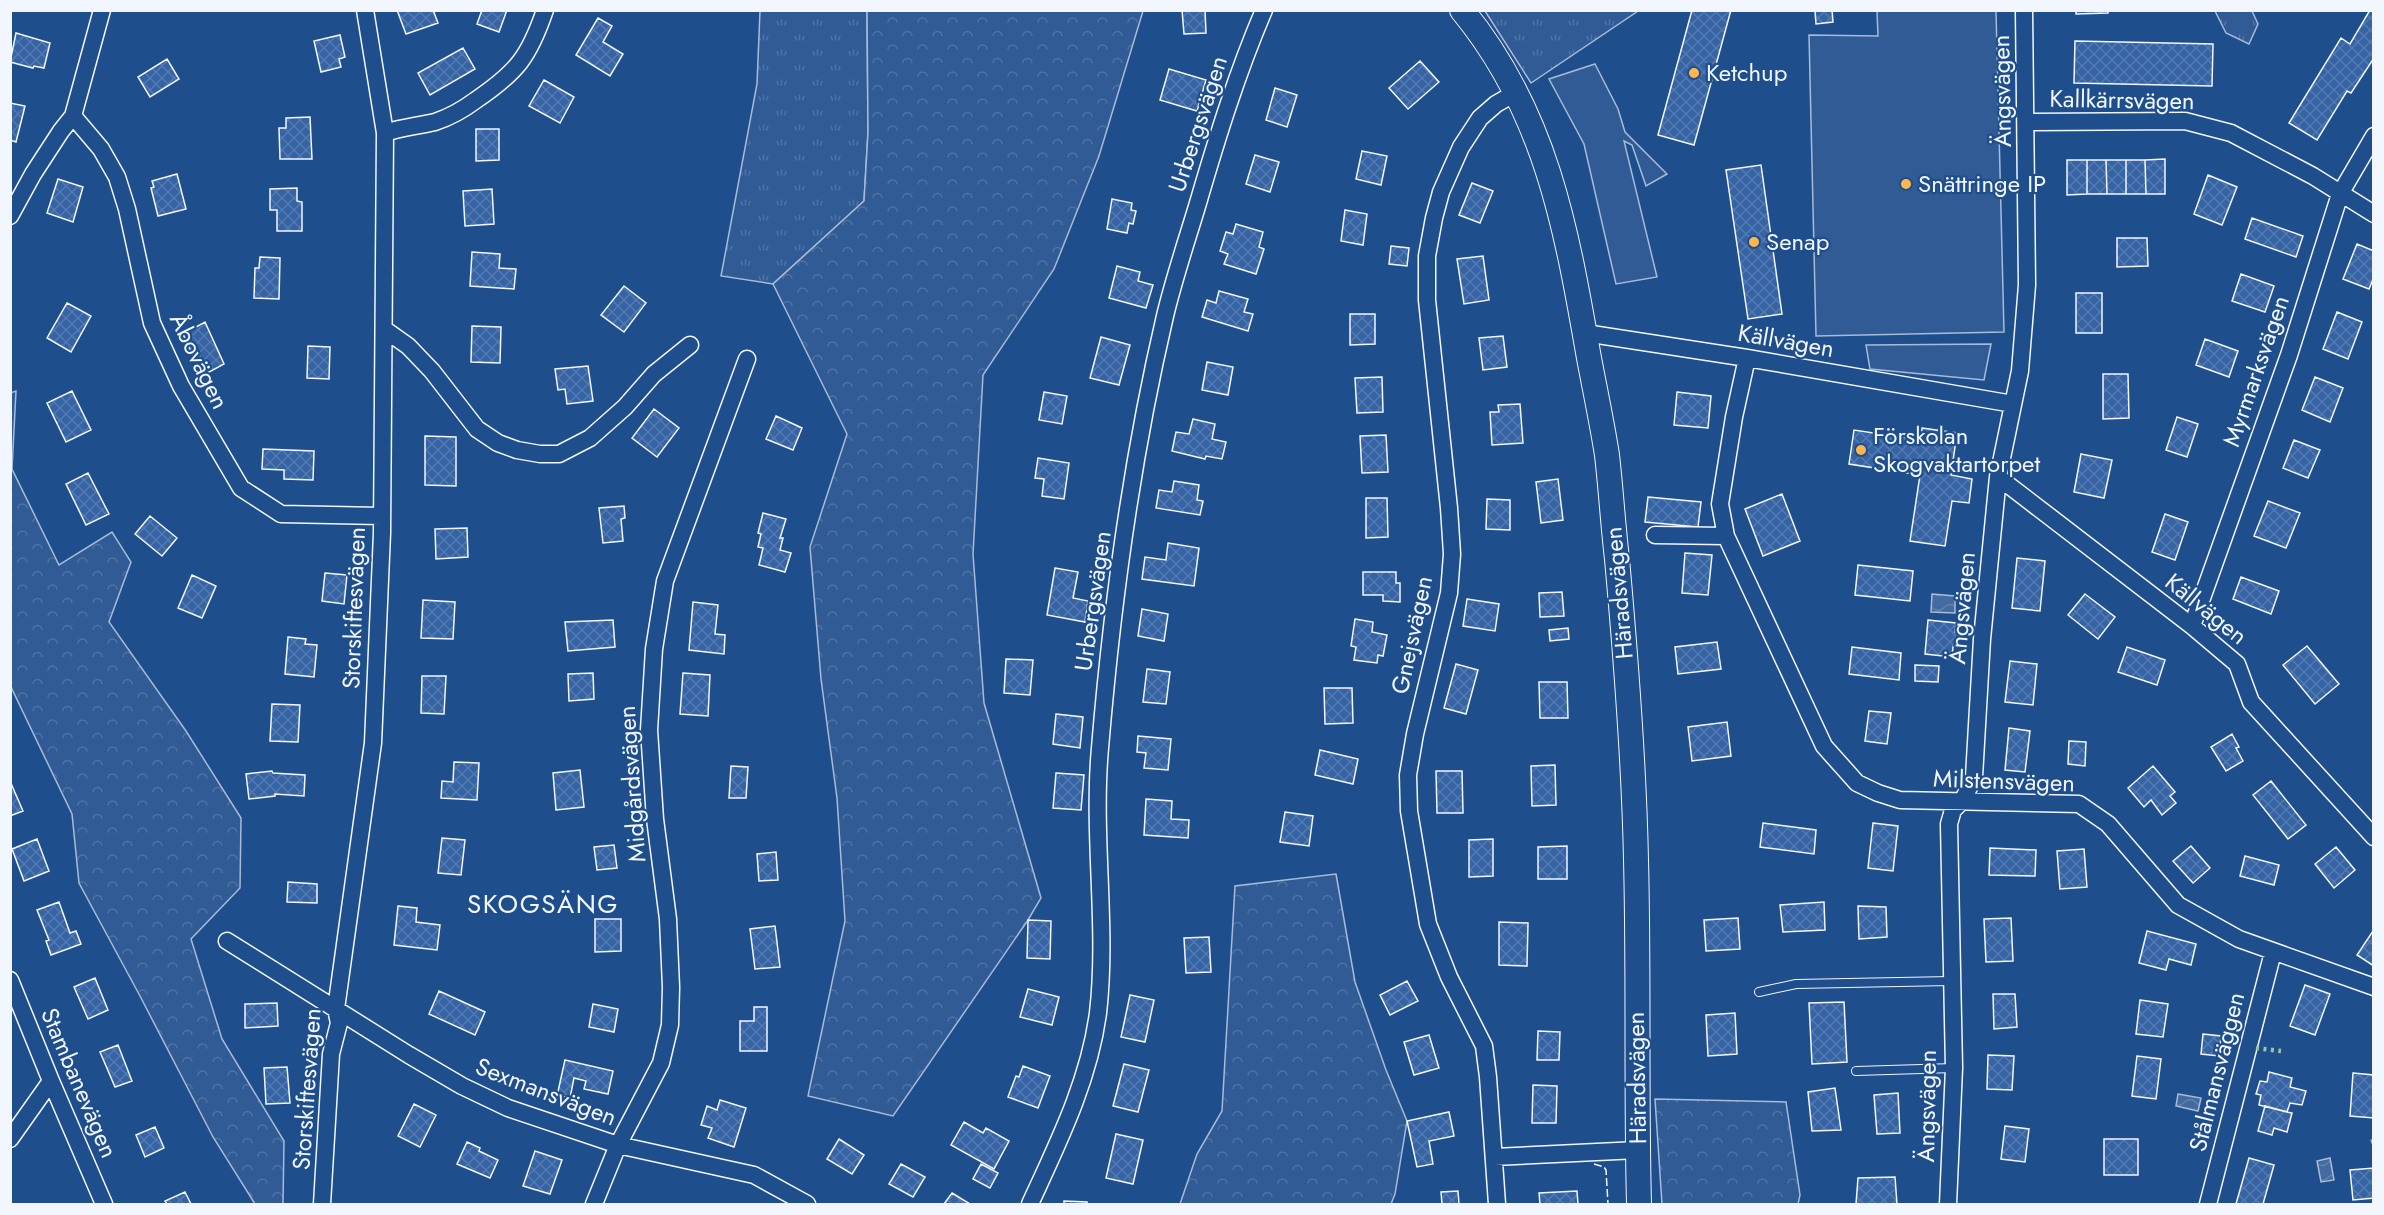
<svg xmlns="http://www.w3.org/2000/svg" width="2384" height="1215" font-family="Jost,sans-serif">
<style>
.grass{fill:url(#grass-tufts);stroke:#a8bbd7;stroke-width:1.5}
.forest{fill:url(#forest-crowns);stroke:#a8bbd7;stroke-width:1.5}
.pitch{fill:#305b95;stroke:#a8bbd7;stroke-width:1.5}
.water{fill:url(#water-waves);stroke:#a8bbd7;stroke-width:1.5}
.building{fill:url(#building-cross-hatch);stroke:#f2f6ff;stroke-width:1.5}
.lines{fill:none;stroke-linecap:round;stroke-linejoin:round}
.lane-casing{stroke:#f2f6ff;stroke-width:10}
.street-casing{stroke:#f2f6ff;stroke-width:19}
.secondary-casing{stroke:#f2f6ff;stroke-width:26}
.lane{stroke:#1f4e8c;stroke-width:8}
.street{stroke:#1f4e8c;stroke-width:16}
.secondary{stroke:#1f4e8c;stroke-width:24}
.hedge{stroke:#97c8a6;stroke-width:4.5;stroke-dasharray:3 4.5;stroke-linecap:butt}
.fence{stroke:#f2f6ff;stroke-width:1.5;stroke-dasharray:8 3;stroke-linecap:butt}
.poi-dot{fill:#ffb74d;stroke:#1f4e8c;stroke-width:2}
.labels{text-anchor:middle;stroke-width:4.5;stroke-linejoin:round;paint-order:stroke}
.poi-label{font-size:24px;fill:#f2f6ff;stroke:#1f4e8c;text-anchor:start}
.street-label{font-size:24px;fill:#f2f6ff;stroke:#1f4e8c}
.neighbourhood-label{font-size:26px;letter-spacing:1.5px;fill:#f2f6ff;stroke:#1f4e8c}
</style>
<defs>
<pattern id="grass-tufts" width="24" height="20" patternUnits="userSpaceOnUse" patternTransform="scale(1.5)"><rect width="24" height="20" fill="#305b95"/><path d="M3 7l-1-3M5 7V3M7 7l1-3M15 17l-1-3M17 17v-4M19 17l1-3" fill="none" stroke="#4e73a5"/></pattern>
<pattern id="forest-crowns" width="20" height="18" patternUnits="userSpaceOnUse" patternTransform="scale(1.5)"><rect width="20" height="18" fill="#305b95"/><path d="M2 6a3 3 0 1 1 6 0M12 15a3 3 0 1 1 6 0" fill="none" stroke="#4e73a5"/></pattern>
<pattern id="water-waves" width="16" height="10" patternUnits="userSpaceOnUse" patternTransform="scale(1.5)"><rect width="16" height="10" fill="#446ba0"/><path d="M0 5q4-4 8 0t8 0" fill="none" stroke="#5f81ae"/></pattern>
<pattern id="building-cross-hatch" width="8" height="8" patternUnits="userSpaceOnUse" patternTransform="scale(1.5)"><rect width="8" height="8" fill="#3563a3"/><path d="M0 0l8 8M0 8l8-8" fill="none" stroke="#537ab1"/></pattern>
</defs>
<rect width="100%" height="100%" fill="#1f4e8c"/>
<path class="grass" d="M760,11H867L868,132L864,201L773,284L721,276L757,84Z
M1485,11H1638L1531,83Z
M2215,11H2252L2258,24L2249,44L2226,33Z"/>
<path class="forest" d="M867,11H1143L1099,156L1054,269L983,375L973,554L984,703L1041,898L1028,920L893,1116L808,1096L845,921L837,798L821,679L810,547L847,434L773,284L864,201L868,132Z
M16,391L12,469L59,565L112,532L131,562L109,622L186,731L241,818L240,888L191,939L222,1039L284,1141L283,1204H255L213,1137L140,996L79,883L72,814L11,687L10,393Z
M1336,874L1355,982L1386,1070L1407,1121L1395,1194L1391,1204H1180L1197,1154L1222,1111L1235,886Z
M1655,1099L1786,1102L1800,1195L1798,1204H1662Z"/>
<path class="pitch" d="M1877,11H1996L2004,332L1816,336L1809,35L1878,36Z
M1595,64L1618,109L1625,132L1667,174L1646,186L1632,145L1624,141L1657,277L1616,284L1584,144L1549,79Z
M1991,344L1984,380L1870,369L1866,345Z"/>
<path class="water" d="M1932,594L1955,596V613L1931,612Z
M2178,1094L2201,1098L2198,1111L2176,1106Z
M2330,1158L2334,1180L2321,1182L2317,1161Z"/>
<path class="building" d="M397,10H433L438,23L406,34Z
M482,10H507L499,32L477,24Z
M1182,10H1205L1206,33L1184,34Z
M1692,10H1731L1694,145L1658,135Z
M1832,10L1833,22L1816,24L1815,11Z
M2076,10H2108V13L2076,14Z
M2370,10H2374V58L2351,93L2347,91L2317,140L2289,123L2341,38L2350,44Z
M598,18L612,26L603,42L623,54L610,76L576,55Z
M16,33L50,43L44,68L34,66L33,68L10,62Z
M340,35L345,57L339,59L341,67L321,72L314,41Z
M2075,41L2213,44L2212,86L2074,83Z
M463,48L475,69L430,95L418,73Z
M167,59L179,79L150,97L138,77Z
M1420,61L1439,82L1408,109L1389,88Z
M1169,69L1206,80L1197,111L1160,100Z
M544,80L574,97L560,123L529,106Z
M1275,88L1297,95L1287,127L1266,120Z
M10,103L25,106L16,142L10,140Z
M310,117L312,159H280L279,128H286V118Z
M476,129H499V160L476,161Z
M1362,151L1387,156L1381,185L1356,179Z
M1255,155L1279,162L1270,192L1246,184Z
M2165,159V194H2146L2145,160Z
M2067,160H2087V194L2067,195Z
M2087,160H2106L2107,194H2087Z
M2106,160H2126V194H2107Z
M2126,160H2145L2146,194H2126Z
M1761,165L1782,314L1748,319L1726,170Z
M177,174L186,209L158,216L151,188L154,187L152,181Z
M2208,175L2237,187L2222,225L2194,214Z
M58,179L83,187L73,222L47,213Z
M1472,183L1493,191L1480,223L1459,215Z
M297,188V201L302,202V231H277V210H270V189Z
M492,189L494,224L465,226L463,191Z
M1112,199L1132,203L1131,210L1136,211L1133,224L1129,223L1127,233L1107,229Z
M1345,210L1367,214L1363,245L1341,241Z
M2252,218L2303,236L2296,257L2245,239Z
M1236,224L1263,232L1259,247L1264,249L1256,274L1224,264L1228,254L1220,251L1226,232L1233,234Z
M2117,238H2147L2148,266L2117,267Z
M2357,244L2374,251V277L2369,289L2343,279Z
M1391,246L1409,248L1407,266L1389,264Z
M472,252L500,254L499,268L516,269L514,289L470,286Z
M1483,256L1489,300L1464,304L1457,259Z
M260,257L280,258L279,299L254,298L255,268H259Z
M1117,266L1140,272L1138,281L1153,285L1146,308L1109,298Z
M2241,274L2274,286L2265,312L2232,301Z
M624,286L646,303L624,332L601,315Z
M1219,291L1248,299L1244,312L1253,314L1248,331L1202,317L1207,300L1216,303Z
M2076,293H2102V333H2076Z
M67,303L91,316L71,352L47,338Z
M2337,312L2362,322L2348,359L2323,349Z
M1350,314H1375V344L1350,345Z
M205,322L224,364L202,376L183,334Z
M472,326L501,327L500,363L471,362Z
M1503,336L1507,367L1483,370L1479,338Z
M1101,337L1130,345L1119,385L1090,378Z
M2205,339L2238,351L2229,377L2196,365Z
M308,346L330,347L329,379L307,378Z
M1207,362L1233,367L1228,395L1202,390Z
M588,366L593,401L567,404L565,389L558,390L555,369Z
M2103,374H2128L2129,418L2103,419Z
M1382,377L1383,412L1357,413L1355,378Z
M2315,377L2343,388L2330,422L2302,410Z
M72,391L91,430L66,442L47,403Z
M1044,392L1067,396L1062,424L1039,420Z
M1677,392L1711,396L1708,428L1674,425Z
M1520,404L1523,443L1492,445L1490,412H1499L1498,405Z
M654,409L679,428L657,457L632,438Z
M776,416L802,428L793,450L766,439Z
M2177,417L2198,424L2187,457L2166,450Z
M1193,419L1215,424L1212,439L1226,442L1222,459L1206,456L1205,459L1172,451L1176,432L1189,434Z
M1922,428L1957,433L1951,475L1972,479L1969,503L1952,501L1945,546L1910,541L1920,475L1849,464L1854,430L1921,440Z
M1386,435L1388,472L1362,473L1360,436Z
M425,436L456,437V486L425,485Z
M2294,440L2320,450L2308,478L2283,468Z
M263,449L314,451L313,480L284,479V470L262,469Z
M2081,454L2112,460L2104,498L2074,492Z
M1038,458L1069,463L1064,499L1042,496L1044,479L1035,478Z
M88,473L109,514L86,525L66,484Z
M1558,479L1563,520L1541,523L1536,482Z
M1174,481L1199,485L1197,500L1203,501L1200,515L1156,508L1159,490L1172,492Z
M1782,494L1800,541L1763,556L1745,509Z
M1648,497L1701,502L1698,527L1645,522Z
M1366,498H1387L1388,537L1366,538Z
M1487,499L1510,500V530L1486,529Z
M2268,501L2300,513L2286,548L2254,536Z
M624,506L625,518L621,519L623,541L603,543L599,508Z
M763,513L786,519L780,538H783L780,550L791,553L785,572L759,565L763,548L758,547L761,534L758,533Z
M2165,514L2188,522L2175,560L2152,552Z
M150,516L177,538L162,556L135,534Z
M467,528L468,557L436,559L435,529Z
M1168,543L1199,548L1194,586L1142,579L1145,557L1166,560Z
M1685,553L1712,555L1708,595L1682,593Z
M2017,558L2045,561L2040,611L2012,608Z
M1858,565L1913,571L1910,601L1855,595Z
M1055,568L1078,572L1073,598L1088,601L1085,622L1047,615Z
M1363,572H1396V583H1400V602L1383,601V595H1363Z
M325,573L347,575L344,604L322,601Z
M192,575L216,586L202,618L178,608Z
M2241,577L2279,591L2271,614L2233,599Z
M1562,592L1564,616L1540,617L1539,593Z
M2085,594L2115,617L2098,639L2068,615Z
M1467,599L1499,604L1495,631L1463,626Z
M423,600L455,602L453,639L421,638Z
M693,602L718,605L715,634L725,635L724,654L689,650Z
M1142,609L1168,614L1164,641L1138,636Z
M1355,619L1373,622L1372,632L1387,635L1383,656L1378,655L1377,663L1354,660L1356,647L1351,646Z
M613,620L615,647L568,651L565,622Z
M1928,620L1956,623L1955,632H1959L1958,647H1953L1952,657L1925,654Z
M1568,628L1569,639L1550,641L1549,630Z
M288,637L306,639L305,644L317,645L314,677L285,674Z
M1717,642L1721,669L1678,674L1675,647Z
M2307,646L2339,684L2315,704L2283,665Z
M1852,647L1901,653L1899,680L1849,674Z
M2127,647L2165,660L2157,685L2118,672Z
M1006,659L1033,660L1030,695L1004,693Z
M2010,661L2037,664L2033,705L2005,702Z
M1456,664L1478,670L1466,714L1444,708Z
M1915,665L1939,666L1938,682L1915,681Z
M1147,669L1170,672L1166,704L1143,702Z
M593,673L594,699L569,701L568,674Z
M683,673L710,675L708,716L680,714Z
M422,676H446L444,714L421,713Z
M1539,682H1567L1568,718H1540Z
M1324,688H1352L1353,723L1325,724Z
M272,704L300,705L298,742L270,741Z
M1869,711L1891,713L1887,744L1865,741Z
M1056,714L1083,717L1080,748L1053,744Z
M1727,722L1731,756L1692,761L1688,727Z
M2009,728L2030,731L2025,772L2005,770Z
M2232,734L2239,747L2236,748L2243,761L2226,771L2211,747Z
M1138,736L1171,739L1168,770L1144,768L1146,753L1137,752Z
M2069,741L2086,742L2085,766L2068,764Z
M1320,750L1358,759L1353,784L1315,775Z
M454,762L479,763L477,800L441,798L442,781L453,782Z
M1555,765L1556,805L1532,806L1531,766Z
M731,766L748,767L746,798H729Z
M2153,766L2175,792L2170,796L2176,803L2162,815L2151,800L2144,807L2128,788Z
M580,770L584,807L556,810L553,773Z
M272,771L273,773L305,775L304,796L275,794V796L249,799L246,774Z
M1436,771H1462L1463,813H1437Z
M1056,773L1084,775L1081,810L1053,808Z
M10,781L23,811L10,816Z
M2271,781L2306,825L2288,839L2253,795Z
M1146,799L1172,801L1171,819L1189,820L1188,838L1144,835Z
M1285,812L1313,816L1309,846L1280,842Z
M1763,823L1816,830L1814,854L1760,847Z
M1873,823L1898,826L1893,871L1868,868Z
M442,838L465,840L461,875L438,873Z
M37,839L49,871L24,881L12,849Z
M1493,839V876L1469,877V840Z
M614,845L617,868L597,870L594,847Z
M1567,846V879H1538V847Z
M2191,846L2210,868L2193,883L2173,861Z
M2336,847L2355,870L2334,888L2315,864Z
M1990,848L2036,850L2035,876L1989,875Z
M2084,849L2087,887L2060,889L2057,851Z
M776,852L778,880L759,881L757,854Z
M2245,856L2279,865L2274,885L2240,876Z
M288,882L317,884V903L287,902Z
M59,902L70,933L76,931L81,944L51,955L46,941L49,940L37,910Z
M1824,902L1825,930L1783,932L1780,905Z
M398,906L417,908L416,922L440,925L437,950L394,945Z
M1858,906L1886,907L1887,937L1859,939Z
M1738,918L1740,949L1706,951L1704,920Z
M2011,918L2013,961L1986,962L1984,919Z
M595,919H621V951L595,952Z
M1028,920L1051,921L1050,959L1027,958Z
M1499,922L1528,923L1527,966L1499,965Z
M775,926L780,967L755,969L750,929Z
M2147,931L2196,944L2191,965L2169,959L2166,970L2139,963Z
M2373,931H2374V966L2357,955Z
M1209,937L1211,972L1186,973L1184,938Z
M95,978L108,1010L88,1019L74,987Z
M1407,981L1418,1001L1390,1015L1380,995Z
M2305,985L2330,994L2315,1035L2290,1026Z
M1028,989L1059,997L1052,1025L1020,1017Z
M439,991L485,1012L475,1035L429,1014Z
M1993,994H2015L2017,1027L1994,1029Z
M1130,995L1154,1000L1145,1042L1121,1037Z
M2140,1000L2168,1004L2163,1037L2136,1034Z
M1844,1002L1847,1062L1812,1064L1809,1003Z
M277,1003L278,1026L245,1028V1004Z
M593,1004L618,1009L614,1032L589,1027Z
M754,1007H767V1051H740V1021H754Z
M1735,1013L1737,1054L1708,1056L1706,1015Z
M1538,1031L1560,1032L1559,1060H1537Z
M2203,1034L2221,1036L2219,1056L2201,1054Z
M1429,1035L1439,1068L1414,1075L1404,1042Z
M118,1045L132,1081L115,1087L100,1052Z
M1988,1055L2014,1056L2012,1090L1987,1089Z
M2137,1056L2161,1059L2156,1099L2132,1096Z
M565,1060L613,1071L608,1094L584,1089L586,1081L574,1078L570,1098L557,1096Z
M1124,1064L1149,1070L1138,1112L1113,1106Z
M1023,1066L1050,1076L1038,1108L1008,1097L1016,1076L1019,1077Z
M287,1067L290,1103L266,1104L264,1068Z
M2269,1072L2292,1078L2290,1087L2306,1091L2302,1105L2290,1103L2287,1112L2259,1105L2261,1095L2256,1094L2260,1081L2267,1082Z
M2353,1073L2374,1075V1118L2350,1116Z
M1533,1085L1557,1086L1556,1123H1532Z
M1835,1088L1841,1130L1812,1131L1808,1092Z
M1898,1093L1900,1133L1877,1134L1874,1095Z
M720,1100L746,1108L734,1147L708,1138L712,1128L701,1125L707,1106L717,1110Z
M414,1104L436,1115L420,1147L398,1136Z
M2265,1106L2292,1113L2287,1132L2274,1128L2272,1135L2258,1131Z
M1449,1112L1454,1136L1429,1141L1433,1164L1417,1167L1407,1121Z
M964,1122L983,1133L986,1128L1009,1141L994,1169L951,1145Z
M2005,1126L2029,1129L2025,1162L2001,1159Z
M155,1127L164,1148L145,1157L136,1135Z
M1116,1134L1143,1140L1133,1184L1106,1178Z
M839,1139L864,1155L852,1174L827,1159Z
M2104,1139H2138V1175H2104Z
M467,1142L480,1148L479,1151L498,1160L490,1178L457,1164Z
M535,1151L562,1160L550,1194L523,1186Z
M2249,1158L2274,1165L2263,1204H2236Z
M901,1164L925,1177L913,1197L889,1184Z
M981,1164L998,1173L990,1188L973,1179Z
M2374,1168V1198L2353,1200L2350,1170Z
M1895,1177L1897,1204H1856L1858,1178Z
M1458,1191L1459,1204H1442L1441,1192Z
M1577,1191L1578,1204H1540L1539,1193Z
M185,1192L191,1204H167L165,1201Z
M952,1193L970,1204H944Z
M1064,1201L1087,1202V1204H1064Z"/>
<g class="lines">
<g class="lane-casing">
<path id="lane" d="M1759,992L1796,984L1951,981
M1856,1071L1954,1068"/>
</g>
<g class="street-casing">
<path id="street" d="M73,116L101,149L117,177L127,209L152,323L181,386L241,488L281,514L381,516
M2026,122L2185,121L2231,133L2313,176L2374,214
M385,133C402,127 418,126 435,122C450,117 464,109 476,100C517,72 529,57 545,10
M10,216L33,174L61,131L73,116L102,10
M384,329L408,346L432,371L477,429L498,443L517,450L540,454H559L590,438L625,407L654,374L690,345
M1585,333L1747,358L2013,404
M1747,358L1734,417L1720,504L1726,536L1824,746L1857,783L1878,793L1900,800L2079,804L2108,824L2178,905L2239,939L2374,987
M1998,477L2192,626L2237,664L2251,702L2374,837
M1655,535L1726,536
M2192,626L2289,355L2340,194L2374,136
M227,941L409,1055L462,1086L508,1108L618,1145L754,1175L807,1204
M10,980L51,1081L104,1204
M10,1139L51,1081
M1494,1157L1638,1150
M322,1204L331,1054L339,1023L336,1009L373,743L382,533L385,133L365,10
M594,1204L618,1145L661,1063L670,1025L671,987L668,919L655,819L649,730L654,649L665,581L747,359
M1030,1204C1058,1143 1089,1081 1098,1013C1108,927 1092,836 1100,748C1112,604 1132,457 1165,316C1174,278 1187,240 1198,203C1217,138 1237,73 1264,10
M1497,1204L1488,1077L1484,1046L1449,977L1428,924L1409,811L1408,775L1415,734L1449,593L1452,554L1449,508L1427,300V256L1434,218L1441,192L1461,147L1480,118L1496,104L1517,92
M1948,1204L1954,1068L1949,824L1953,810L1963,800L1974,777L1982,639L1998,477L2020,371L2027,285L2024,10
M2208,1204L2273,952"/>
</g>
<g class="secondary-casing">
<path id="secondary" d="M1462,10C1547,113 1567,232 1589,358C1595,390 1602,423 1607,455C1611,490 1613,525 1617,559C1626,659 1634,760 1636,860C1639,975 1636,1090 1639,1204"/>
</g>
<use href="#lane" class="lane"/>
<use href="#street" class="street"/>
<use href="#secondary" class="secondary"/>
<path class="hedge" d="M2256,1048L2281,1051
M2371,1142L2374,1141"/>
<path class="fence" d="M1594,1164L1604,1167L1606,1170L1608,1204"/>
</g>
<g class="poi-dot">
<circle cx="1694" cy="73" r="6"/>
<circle cx="1906" cy="184" r="6"/>
<circle cx="1754" cy="242" r="6"/>
<circle cx="1861" cy="450" r="6"/>
</g>
<g class="labels">
<g class="poi-label">
<text x="1706" y="81">Ketchup</text>
<text x="1918" y="192">Snättringe IP</text>
<text x="1766" y="250">Senap</text>
<text x="1873" y="444">Förskolan<tspan x="1873" dy="28">Skogvaktartorpet</tspan></text>
</g>
<g class="street-label">
<text transform="translate(2002 91) rotate(-91)" y="8">Ängsvägen</text>
<text transform="translate(2122 100) rotate(1)" y="8">Kallkärrsvägen</text>
<text transform="translate(1198 124) rotate(-72)" y="8">Urbergsvägen</text>
<text transform="translate(1786 341) rotate(10)" y="8">Källvägen</text>
<text transform="translate(199 361) rotate(64)" y="8">Åbovägen</text>
<text transform="translate(2256 371) rotate(-71)" y="8">Myrmarksvägen</text>
<text transform="translate(1619 593) rotate(-95)" y="8">Häradsvägen</text>
<text transform="translate(1093 601) rotate(-82)" y="8">Urbergsvägen</text>
<text transform="translate(354 608) rotate(-88)" y="8">Storskiftesvägen</text>
<text transform="translate(1962 608) rotate(-85)" y="8">Ängsvägen</text>
<text transform="translate(2206 609) rotate(39)" y="8">Källvägen</text>
<text transform="translate(1412 635) rotate(-78)" y="8">Gnejsvägen</text>
<text transform="translate(2004 781) rotate(2)" y="8">Milstensvägen</text>
<text transform="translate(632 784) rotate(-94)" y="8">Midgårdsvägen</text>
<text transform="translate(2217 1072) rotate(-76)" y="8">Stålmansväggen</text>
<text transform="translate(1637 1078) rotate(-91)" y="8">Häradsvägen</text>
<text transform="translate(79 1083) rotate(67)" y="8">Stambanevägen</text>
<text transform="translate(307 1089) rotate(-86)" y="8">Storskiftesvägen</text>
<text transform="translate(546 1092) rotate(21)" y="8">Sexmansvägen</text>
<text transform="translate(1927 1106) rotate(-89)" y="8">Ängsvägen</text>
</g>
<g class="neighbourhood-label">
<text x="543" y="913">SKOGSÄNG</text>
</g>
</g>
<rect width="2384" height="1215" fill="none" stroke="#f2f6ff" stroke-width="24"/>
</svg>
